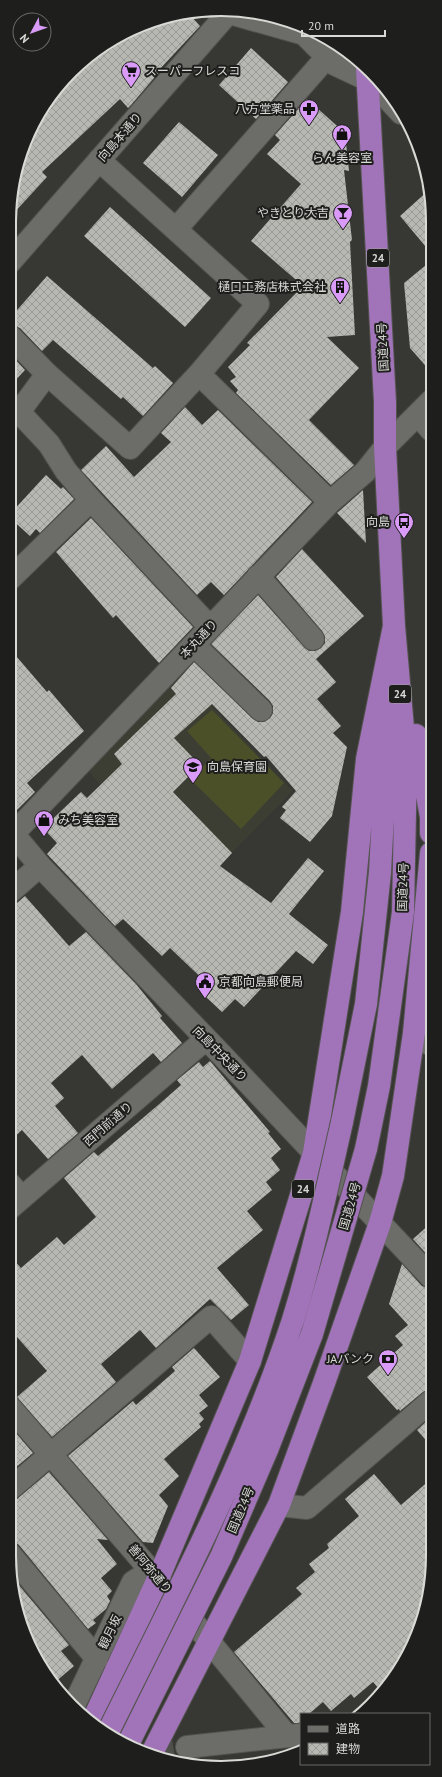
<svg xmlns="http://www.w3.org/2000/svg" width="442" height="1777" font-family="'PT Sans','Noto Sans JP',sans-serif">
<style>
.built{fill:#3c3e33}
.pitch{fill:#4b5029}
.building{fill:url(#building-cross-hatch)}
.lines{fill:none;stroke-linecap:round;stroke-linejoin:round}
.minor-tunnel{stroke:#4f4f4b;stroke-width:22;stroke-dasharray:22 11;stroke-linecap:butt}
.minor-casing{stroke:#52534f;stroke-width:24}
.highway-casing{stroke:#52534f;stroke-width:24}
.minor{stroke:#6c6d68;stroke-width:22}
.highway{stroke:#a173b8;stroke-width:22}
.highway-bridge-casing{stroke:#52534f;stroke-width:24;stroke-linecap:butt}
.highway-bridge{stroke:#a173b8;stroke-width:22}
.labels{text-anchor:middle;stroke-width:4;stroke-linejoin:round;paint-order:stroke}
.shield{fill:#1e1f1c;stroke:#a1a19e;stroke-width:1}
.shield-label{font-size:11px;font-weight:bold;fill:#d9d9d6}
.poi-label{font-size:12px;fill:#d9d9d6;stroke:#1e1f1c;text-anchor:end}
.street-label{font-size:12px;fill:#d9d9d6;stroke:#1e1f1c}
.rim{fill:none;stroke:#d9d9d6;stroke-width:2}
</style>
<defs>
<pattern id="building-cross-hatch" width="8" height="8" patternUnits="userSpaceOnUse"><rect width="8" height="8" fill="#b7b8b2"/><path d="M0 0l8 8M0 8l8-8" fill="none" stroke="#9a9a96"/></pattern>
</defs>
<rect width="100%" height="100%" fill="#373733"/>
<path class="built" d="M180,673L293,791L195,890L87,770Z"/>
<path class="pitch" d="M212,710L284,783L241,829L191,780L211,758L187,731Z"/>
<path class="building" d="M190,15L200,26L159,70L160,71L131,105L128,108L120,99L42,172L47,177L11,216V193L38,115L92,53L166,16Z
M251,48L288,82L256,119L219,85Z
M307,99L345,133L349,171L344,170L352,240L350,242L355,335L327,337L359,368L309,420L354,465L331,485L236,393L238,390L230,381L236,377L228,367L250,345L247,343L303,286L251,241L301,184L267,154L280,140L275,135Z
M179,122L218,155L182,197L143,163Z
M430,189L431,194V253L400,216Z
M110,207L211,298L185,327L84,236Z
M431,261V372L410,348L404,283Z
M47,276L153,368L155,366L173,383L143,416L123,397L121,399L53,340L42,351L20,328L11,325V317Z
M11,355L25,370L11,385Z
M185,407L202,425L218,410L312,502L224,595L211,582L197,595L81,470L106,446L134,477L171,442L161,433Z
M46,475L61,489L63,487L74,499L40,533L36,529L30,536L10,518V514Z
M363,490L366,543L337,513Z
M91,518L193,627L159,663L116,615L113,618L56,552Z
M302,549L364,616L316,659L336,682L317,699L341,726L333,733L347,747L332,816L310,842L280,818L286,810L282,807L296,791L266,756L264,757L212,704L174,738L200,765L173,792L232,853L220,866L271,903L308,858L324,871L289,914L328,945L313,964L296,951L244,1007L235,999L222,1012L206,997L213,989L170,948L162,956L123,919L115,926L47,854L57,843L43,828L81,792L87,798L122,764L114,754L176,694L171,688L194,662L253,719L258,722H264L270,718L273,713V706L270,701L211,644L258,595L304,647L309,651H315L321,648L325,643V637L322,631L276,577Z
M10,649L47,692L49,690L84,731L27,783L35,792L10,817Z
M25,896L69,946L86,932L136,984L162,1016L160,1018L182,1043L161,1062L153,1053L112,1089L82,1055L51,1083L64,1098L55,1106L78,1133L48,1159L22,1130L10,1141V909Z
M210,1061L270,1132L268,1133L281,1149L271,1158L280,1170L266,1182L272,1190L247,1211L263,1230L217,1268L249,1305L231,1320L210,1299L156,1348L140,1330L101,1364L116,1382L52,1437L17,1397L47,1371L9,1328V1255L21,1268L57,1237L64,1245L96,1217L64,1178L94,1152L98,1156L157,1106L181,1085L177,1080L199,1062L203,1067Z
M431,1223V1259L413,1239Z
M402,1264L422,1286L431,1289V1389L423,1392L400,1411L399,1409L397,1410L367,1377L403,1345L395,1336L408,1325L389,1304Z
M194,1348L220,1377L199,1395L208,1406L199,1413L204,1419L199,1424L201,1427L164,1459L179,1476L159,1495L168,1506L153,1543L143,1542L68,1456L133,1401L136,1405L175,1371L172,1367Z
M431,1417V1446L417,1430Z
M9,1425L33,1453L9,1473Z
M49,1472L108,1540L97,1539L117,1564L101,1578L112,1591L107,1596L110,1601L106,1609L93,1620L96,1623L88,1629L19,1545L14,1541H9V1502L17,1499Z
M374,1474L401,1505L431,1479V1584L405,1662L380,1690L373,1682L354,1698L351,1694L331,1711L323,1702L309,1714H301V1721L299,1723H294L234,1652L302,1594L296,1588L315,1572L309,1564L329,1548L327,1544L359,1516L345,1499Z
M13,1578L69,1645L61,1651L74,1666L54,1683L25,1637Z"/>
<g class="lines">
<path class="minor-tunnel" d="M152,1753L187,1747"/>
<g class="minor-casing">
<path id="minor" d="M226,12L304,34L334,64L368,80
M387,98L401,113
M99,160L258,304L199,374
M176,229L327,57
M11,261L229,12
M11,337L47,374L130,448L199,374L330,502
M47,374L19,412L49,444L66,471L91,500L210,627
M418,415L431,430
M258,576L313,639
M10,579L91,500
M194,645L261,710
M10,830L40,866L219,1052L431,1277
M13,834L330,502L365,472L385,447L431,401
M10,892L40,866
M414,1033L431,1045
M10,1184L22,1198
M9,1209L206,1039
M9,1406L158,1579L287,1736
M9,1490L211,1317L250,1361
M279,1505L307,1508L431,1401
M9,1553L97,1659
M74,1705L133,1582L141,1577L158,1579
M187,1747L298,1735"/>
</g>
<g class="highway-casing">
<path id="highway" d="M416,735L431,817V833
M342,1122L366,1004L380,872L389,705
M366,1149L379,1086L403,912L406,762L394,626L385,447V402L367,69
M93,1720L158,1579L250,1361L314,1153L352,912L367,759L394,626
M152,1753L279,1505L324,1383L380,1223L393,1176L414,1033L431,853"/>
</g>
<use href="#minor" class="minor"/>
<use href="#highway" class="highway"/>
<g class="highway-bridge-casing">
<path id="highway-bridge" d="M108,1732C175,1597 246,1463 293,1320C313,1255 327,1188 342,1122
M127,1746L221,1557L267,1450L312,1334L366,1149"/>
</g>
<use href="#highway-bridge" class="highway-bridge"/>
</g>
<defs>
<g id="supermarket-pin" transform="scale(1)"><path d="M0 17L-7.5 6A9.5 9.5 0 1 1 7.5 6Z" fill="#d99af8" stroke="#1e1f1c"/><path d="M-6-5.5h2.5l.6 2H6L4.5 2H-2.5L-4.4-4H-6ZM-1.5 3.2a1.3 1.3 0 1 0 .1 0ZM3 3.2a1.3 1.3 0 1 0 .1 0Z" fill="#111"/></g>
<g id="pharmacy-pin" transform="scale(1)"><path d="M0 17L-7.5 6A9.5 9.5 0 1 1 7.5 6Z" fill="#d99af8" stroke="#1e1f1c"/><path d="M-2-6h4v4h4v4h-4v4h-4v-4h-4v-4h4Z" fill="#111"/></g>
<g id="shop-pin" transform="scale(1)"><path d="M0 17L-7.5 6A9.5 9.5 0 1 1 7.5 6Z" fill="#d99af8" stroke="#1e1f1c"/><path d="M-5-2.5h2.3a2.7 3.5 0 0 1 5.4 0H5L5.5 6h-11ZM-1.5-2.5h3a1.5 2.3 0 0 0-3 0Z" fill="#111"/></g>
<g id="bar-pin" transform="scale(1)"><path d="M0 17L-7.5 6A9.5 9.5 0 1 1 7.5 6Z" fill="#d99af8" stroke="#1e1f1c"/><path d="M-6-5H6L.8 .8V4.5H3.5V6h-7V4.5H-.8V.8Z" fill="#111"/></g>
<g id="building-pin" transform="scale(1)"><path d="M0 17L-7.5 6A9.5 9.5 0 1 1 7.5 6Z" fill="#d99af8" stroke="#1e1f1c"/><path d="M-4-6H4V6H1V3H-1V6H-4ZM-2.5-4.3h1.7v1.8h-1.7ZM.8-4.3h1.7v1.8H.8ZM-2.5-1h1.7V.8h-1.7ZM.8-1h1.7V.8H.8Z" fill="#111"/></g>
<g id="bus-pin" transform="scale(1)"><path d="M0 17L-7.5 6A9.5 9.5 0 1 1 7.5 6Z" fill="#d99af8" stroke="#1e1f1c"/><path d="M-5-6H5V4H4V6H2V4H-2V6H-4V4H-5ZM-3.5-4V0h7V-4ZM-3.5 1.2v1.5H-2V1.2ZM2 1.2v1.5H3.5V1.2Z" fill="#111"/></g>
<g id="school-pin" transform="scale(1)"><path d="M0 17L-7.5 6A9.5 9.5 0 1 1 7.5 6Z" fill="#d99af8" stroke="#1e1f1c"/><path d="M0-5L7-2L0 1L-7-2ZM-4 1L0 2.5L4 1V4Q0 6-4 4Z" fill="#111"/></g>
<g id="civic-pin" transform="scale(1)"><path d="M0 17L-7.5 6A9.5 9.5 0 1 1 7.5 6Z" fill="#d99af8" stroke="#1e1f1c"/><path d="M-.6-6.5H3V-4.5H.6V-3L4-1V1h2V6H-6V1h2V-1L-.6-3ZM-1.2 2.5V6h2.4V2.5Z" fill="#111"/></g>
<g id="bank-pin" transform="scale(1)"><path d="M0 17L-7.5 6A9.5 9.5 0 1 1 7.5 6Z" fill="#d99af8" stroke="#1e1f1c"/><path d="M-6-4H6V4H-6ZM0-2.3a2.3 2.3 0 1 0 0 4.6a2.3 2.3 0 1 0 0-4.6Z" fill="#111"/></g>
</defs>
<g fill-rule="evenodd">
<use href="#supermarket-pin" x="131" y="71"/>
<use href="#pharmacy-pin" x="309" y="109"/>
<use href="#shop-pin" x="342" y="134"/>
<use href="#bar-pin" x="343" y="213"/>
<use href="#building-pin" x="340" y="287"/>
<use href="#bus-pin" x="404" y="522"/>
<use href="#school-pin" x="193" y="767"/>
<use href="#shop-pin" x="44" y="820"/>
<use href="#civic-pin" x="205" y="982"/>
<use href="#bank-pin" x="388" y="1359"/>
</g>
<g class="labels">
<g class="shield">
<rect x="367" y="249" width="22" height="18" rx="3"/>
<rect x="389" y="685" width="22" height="18" rx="3"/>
<rect x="292" y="1180" width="22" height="18" rx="3"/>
</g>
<g class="shield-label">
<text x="378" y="262">24</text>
<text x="400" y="698">24</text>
<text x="303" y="1193">24</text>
</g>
<g class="poi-label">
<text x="145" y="75" text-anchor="start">スーパーフレスコ</text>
<text x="295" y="113">八方堂薬品</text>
<text x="342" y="162" text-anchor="middle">らん美容室</text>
<text x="329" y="217">やきとり大吉</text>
<text x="326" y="291">樋口工務店株式会社</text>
<text x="390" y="526">向島</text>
<text x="207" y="771" text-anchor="start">向島保育園</text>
<text x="58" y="824" text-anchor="start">みち美容室</text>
<text x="219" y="986" text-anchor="start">京都向島郵便局</text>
<text x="374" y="1363">JAバンク</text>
</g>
<g class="street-label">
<text transform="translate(120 137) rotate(-49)" y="4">向島本通り</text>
<text transform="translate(383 347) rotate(-93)" y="4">国道24号</text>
<text transform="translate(199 639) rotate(-47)" y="4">本丸通り</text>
<text transform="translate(403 887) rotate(-88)" y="4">国道24号</text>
<text transform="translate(220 1054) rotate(46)" y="4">向島中央通り</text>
<text transform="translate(108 1124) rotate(-41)" y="4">西門前通り</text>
<text transform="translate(350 1206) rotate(-74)" y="4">国道24号</text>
<text transform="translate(241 1510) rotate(-67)" y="4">国道24号</text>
<text transform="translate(150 1569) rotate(50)" y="4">善阿弥通り</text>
<text transform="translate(110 1632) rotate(-64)" y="4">観月坂</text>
</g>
</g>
<path d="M0 0H442V1777H0ZM221 16H221A205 205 0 0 1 426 221V1556A205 205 0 0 1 221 1761H221A205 205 0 0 1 16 1556V221A205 205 0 0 1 221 16Z" fill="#1e1f1c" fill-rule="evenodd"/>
<path class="rim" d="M221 16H221A205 205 0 0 1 426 221V1556A205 205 0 0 1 221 1761H221A205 205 0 0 1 16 1556V221A205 205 0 0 1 221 16Z"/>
<rect x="300" y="1713" width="130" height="52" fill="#1e1f1c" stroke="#696966"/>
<rect x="308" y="1726" width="20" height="6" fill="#6c6d68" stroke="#696966"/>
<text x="336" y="1733" font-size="12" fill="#d9d9d6">道路</text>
<rect x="308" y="1743" width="20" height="12" fill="url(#building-cross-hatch)" stroke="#696966"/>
<text x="336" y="1753" font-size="12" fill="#d9d9d6">建物</text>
<g transform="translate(32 32) rotate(229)"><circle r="19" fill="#1e1f1c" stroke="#696966"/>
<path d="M0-3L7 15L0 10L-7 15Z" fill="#d99af8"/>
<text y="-6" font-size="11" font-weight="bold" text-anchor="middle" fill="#d9d9d6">N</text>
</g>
<path d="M302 30v6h83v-6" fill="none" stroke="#d9d9d6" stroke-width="2"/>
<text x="308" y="30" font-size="12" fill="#d9d9d6" stroke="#1e1f1c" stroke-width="3" paint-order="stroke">20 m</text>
</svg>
